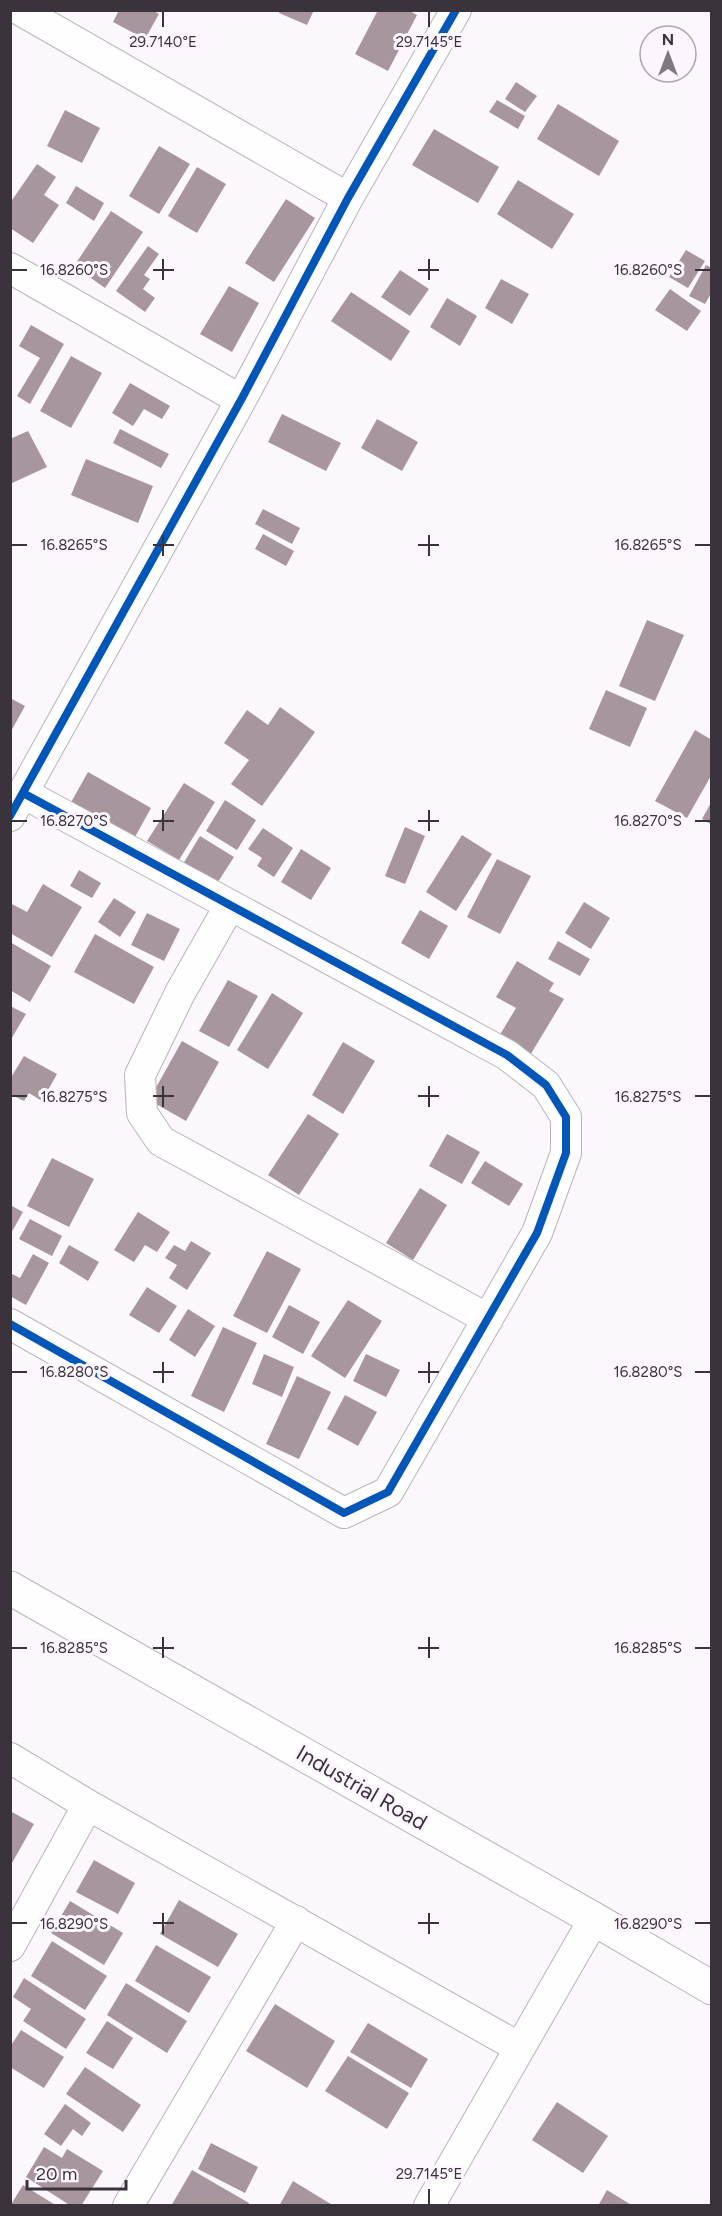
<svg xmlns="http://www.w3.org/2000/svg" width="722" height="2216" font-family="Figtree,sans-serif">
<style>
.building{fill:#a8969e}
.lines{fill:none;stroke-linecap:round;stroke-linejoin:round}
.minor-casing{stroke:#b9b4ba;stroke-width:32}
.tertiary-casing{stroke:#b9b4ba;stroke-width:35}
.minor{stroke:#fffeff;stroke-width:30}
.tertiary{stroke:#fffeff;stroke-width:33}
.cycleway-casing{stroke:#fdf5fe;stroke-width:11}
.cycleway{stroke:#0057b8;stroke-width:8}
.ticks{fill:none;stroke:#3a333c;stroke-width:2}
.labels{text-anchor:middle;stroke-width:6;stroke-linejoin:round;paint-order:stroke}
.street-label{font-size:22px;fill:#3a333c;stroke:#fdf5fe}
.ticks-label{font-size:15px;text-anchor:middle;fill:#3a333c;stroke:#fdf5fe;stroke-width:6;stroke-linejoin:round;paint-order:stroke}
</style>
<rect width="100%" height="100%" fill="#fcf7fc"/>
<path class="building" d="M119,10H152L159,14L145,39L113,22Z
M280,10H314L307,25L279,13Z
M378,10H408L417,15L388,71L355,54Z
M516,82L537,96L525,112L505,99Z
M497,100L525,116L518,129L489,112Z
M558,104L619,141L599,176L537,139Z
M65,110L100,128L82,163L47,146Z
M434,129L499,167L478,203L412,165Z
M159,146L190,164L159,214L129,196Z
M37,164L56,177L44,195L59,205L33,243L10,228V203Z
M197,167L226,184L197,233L168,216Z
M518,180L574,214L552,249L497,214Z
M76,186L104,203L94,221L66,203Z
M286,199L315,218L274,282L245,263Z
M111,211L143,232L105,288L74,266Z
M148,246L159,254L144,275L150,279L143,289L155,298L145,312L116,291Z
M686,250L705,261L688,288L669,277Z
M706,265L712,268V292L705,304L689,296Z
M400,270L429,289L410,316L381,297Z
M501,279L529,294L512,324L485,308Z
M229,286L259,303L232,352L200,334Z
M670,289L701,311L687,331L655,310Z
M351,292L410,331L391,361L331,321Z
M447,298L477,316L460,346L430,327Z
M31,325L64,344L30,404L17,396L40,358L19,346Z
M71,356L102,373L71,428L40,411Z
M130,383L170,406L162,419L144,409L133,426L112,413Z
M282,414L341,443L326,471L268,442Z
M377,419L418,442L402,471L361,448Z
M120,429L169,454L161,468L113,443Z
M28,431L47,467L10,484V439Z
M86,459L153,486L138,523L71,495Z
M263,509L300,528L292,544L255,524Z
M263,534L294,551L286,566L255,549Z
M647,620L684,635L655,701L619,686Z
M606,690L647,708L630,747L589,729Z
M10,698L25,706L10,733Z
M280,707L315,732L262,806L231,784L249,760L224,743L247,710L268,725Z
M695,730L712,740V774L687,818L655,801Z
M88,772L151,808L129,848L65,813Z
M184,783L215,802L179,860L147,841Z
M225,800L256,820L237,850L206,831Z
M712,801V825L702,819Z
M405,827L425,836L405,884L385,876Z
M263,828L293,848L274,877L257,866L262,858L248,849Z
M462,835L492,854L456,911L426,892Z
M200,836L234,857L216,885L183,864Z
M301,849L331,868L311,900L281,882Z
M497,859L531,876L500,934L467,917Z
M79,870L101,883L92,898L70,886Z
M43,884L82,907L52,957L10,933V903L27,912Z
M114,898L136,912L120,937L98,922Z
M584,902L610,918L591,949L565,933Z
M420,910L448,926L429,959L401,943Z
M147,913L180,929L164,961L131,945Z
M95,934L154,967L134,1004L74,972Z
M558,941L590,959L580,976L548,959Z
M10,942L51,966L30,1002L10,990Z
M517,961L554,983L549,991L564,999L529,1057L498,1038L516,1008L496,997Z
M228,980L258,996L229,1047L199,1031Z
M272,993L303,1013L268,1069L237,1050Z
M10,1006L26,1014L10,1041Z
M182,1041L219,1062L186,1121L149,1100Z
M343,1042L375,1061L343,1114L312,1095Z
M24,1056L57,1074L42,1101L29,1093L24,1101L10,1094V1079Z
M308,1114L339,1134L299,1195L268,1175Z
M447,1134L480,1152L462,1184L429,1166Z
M52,1158L94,1179L69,1227L27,1206Z
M485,1161L523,1184L509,1206L471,1183Z
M420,1188L447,1205L413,1260L386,1243Z
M10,1205L23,1212L10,1235Z
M138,1212L170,1232L157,1252L145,1245L134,1262L114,1250Z
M30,1219L62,1236L52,1256L19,1239Z
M191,1241L211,1253L187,1290L169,1278L177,1265L165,1258L174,1245L185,1251Z
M69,1245L99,1262L88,1281L59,1263Z
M267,1251L301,1269L267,1333L233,1316Z
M33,1254L49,1263L26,1305L10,1296V1273L20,1278Z
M147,1287L177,1306L159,1333L129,1315Z
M348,1300L382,1321L345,1378L311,1356Z
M289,1305L320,1322L303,1354L272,1337Z
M188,1309L215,1326L195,1357L169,1340Z
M223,1327L257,1343L224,1412L191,1396Z
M264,1354L294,1367L282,1397L252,1384Z
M366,1354L400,1370L386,1397L353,1381Z
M297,1376L331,1392L299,1459L266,1444Z
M345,1395L377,1412L358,1446L327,1429Z
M10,1811L34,1824L12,1863L10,1862Z
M94,1860L135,1883L118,1914L76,1892Z
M179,1900L238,1934L218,1967L160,1934Z
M70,1901L123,1933L104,1965L51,1933Z
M52,1941L107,1976L85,2010L31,1976Z
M156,1945L211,1977L189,2013L135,1981Z
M24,1978L86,2019L66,2049L23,2021L31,2009L13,1997Z
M126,1983L187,2021L167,2053L107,2015Z
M275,2004L335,2041L307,2088L246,2051Z
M107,2021L133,2038L113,2069L86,2053Z
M368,2023L428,2059L411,2088L350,2052Z
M21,2030L64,2057L44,2088L10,2067V2047Z
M348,2056L409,2093L387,2129L325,2091Z
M85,2067L141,2105L123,2132L66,2094Z
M557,2102L608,2136L583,2173L532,2140Z
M65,2104L91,2123L82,2136L73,2129L61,2146L44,2134Z
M211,2143L258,2167L245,2193L198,2169Z
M44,2147L62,2158L67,2149L103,2171L81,2206H71L26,2177Z
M192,2170L249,2203L248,2206H171Z
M293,2181L334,2206H279Z
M23,2185L57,2206H10Z
M607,2190L633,2206H598Z"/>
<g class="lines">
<g class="minor-casing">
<path id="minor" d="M20,10L348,198
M10,268L241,400
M10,816L241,400L348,198L456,10
M230,905L180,993L140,1075L142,1113L161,1141L488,1319
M10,1324L344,1513L388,1492L537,1233L566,1153V1117L546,1085L507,1055L23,793
M10,1758L88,1805L520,2048
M10,1946L88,1805
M128,2206L296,1921
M429,2206L594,1919"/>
</g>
<g class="tertiary-casing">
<path id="tertiary" d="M10,1588L594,1919L712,1988"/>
</g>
<use href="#minor" class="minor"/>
<use href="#tertiary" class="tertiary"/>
<g class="cycleway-casing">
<path id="cycleway" d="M10,816L241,400L348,198L456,10
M10,1324L344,1513L388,1492L537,1233L566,1153V1117L546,1085L507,1055L23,793"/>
</g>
<use href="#cycleway" class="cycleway"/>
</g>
<path class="ticks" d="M163,12V27M429,12V27M163,259V280M429,259V280M12,270H27M153,270H174M418,270H439M695,270H710M163,535V556M429,535V556M12,545H27M153,545H174M418,545H439M695,545H710M163,810V831M429,810V831M12,821H27M153,821H174M418,821H439M695,821H710M163,1086V1107M429,1086V1107M12,1096H27M153,1096H174M418,1096H439M695,1096H710M163,1362V1383M429,1362V1383M12,1372H27M153,1372H174M418,1372H439M695,1372H710M163,1637V1658M429,1637V1658M12,1648H27M153,1648H174M418,1648H439M695,1648H710M163,1913V1934M429,1913V1934M12,1923H27M153,1923H174M418,1923H439M695,1923H710M429,2189V2204"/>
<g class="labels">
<g class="street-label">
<text transform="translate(362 1787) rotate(30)" y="8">Industrial Road</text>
</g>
</g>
<g class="ticks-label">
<text x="163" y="47">29.7140°E</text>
<text x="429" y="47">29.7145°E</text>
<text x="74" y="275">16.8260°S</text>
<text x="648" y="275">16.8260°S</text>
<text x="74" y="550">16.8265°S</text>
<text x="648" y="550">16.8265°S</text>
<text x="74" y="826">16.8270°S</text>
<text x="648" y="826">16.8270°S</text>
<text x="74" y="1102">16.8275°S</text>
<text x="648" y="1102">16.8275°S</text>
<text x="74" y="1377">16.8280°S</text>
<text x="648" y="1377">16.8280°S</text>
<text x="74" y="1653">16.8285°S</text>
<text x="648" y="1653">16.8285°S</text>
<text x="74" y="1929">16.8290°S</text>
<text x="648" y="1929">16.8290°S</text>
<text x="429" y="2179">29.7145°E</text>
</g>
<rect width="722" height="2216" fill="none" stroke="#3a333c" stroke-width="24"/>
<g transform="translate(668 54)"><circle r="28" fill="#fdf5fe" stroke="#afa7b0" stroke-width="1.5"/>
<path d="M0-4.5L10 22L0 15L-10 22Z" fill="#7e787f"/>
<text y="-9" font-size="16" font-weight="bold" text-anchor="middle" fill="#3a333c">N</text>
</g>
<path d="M27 2180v9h99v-9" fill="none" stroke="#3a333c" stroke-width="3"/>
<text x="36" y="2180" font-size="18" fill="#3a333c" stroke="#fdf5fe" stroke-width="4.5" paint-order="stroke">20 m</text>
</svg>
